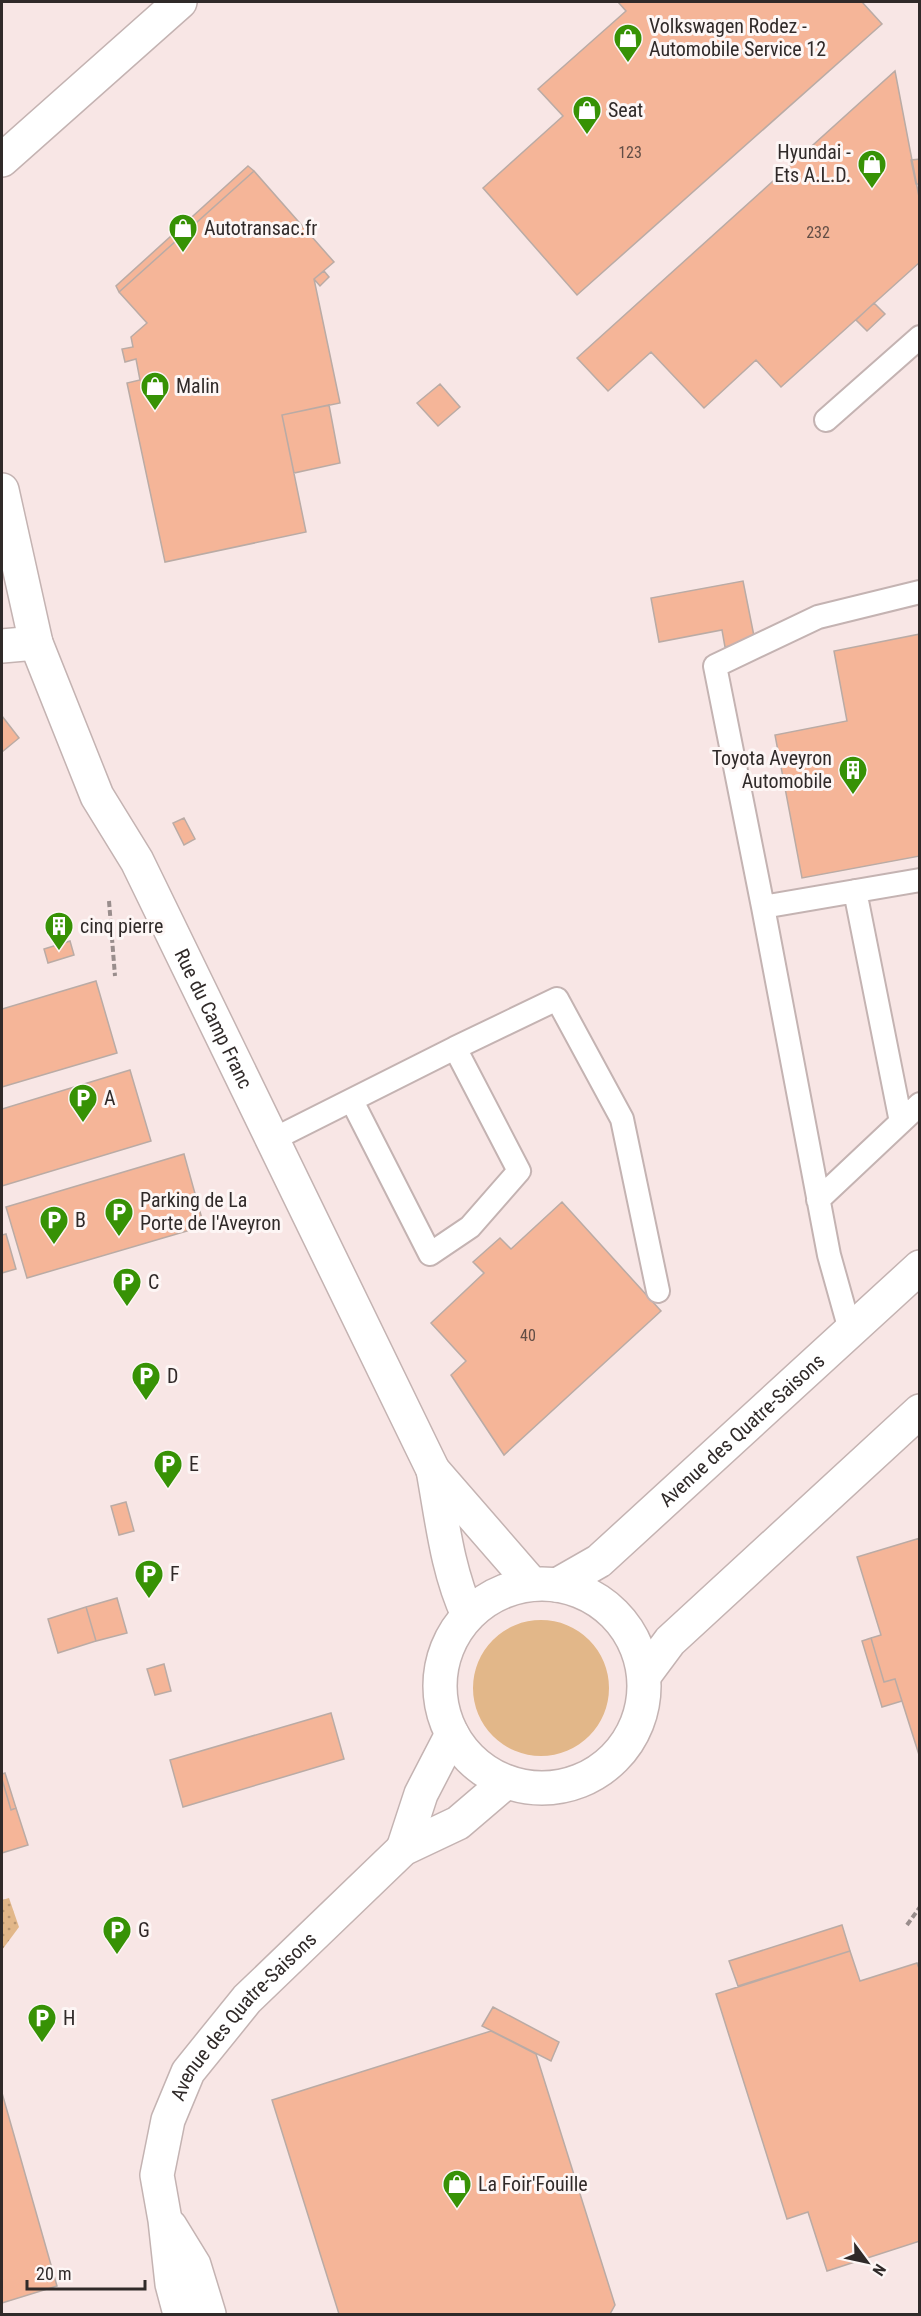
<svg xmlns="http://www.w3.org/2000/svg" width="921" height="2316" font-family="'Roboto Condensed',sans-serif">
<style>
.grass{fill:#e2b789}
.park{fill:url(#park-dots)}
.building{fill:#f5b598;stroke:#baaba5;stroke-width:1.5}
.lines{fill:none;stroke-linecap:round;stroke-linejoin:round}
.service-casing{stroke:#c4b3b2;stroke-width:26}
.minor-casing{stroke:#c4b3b2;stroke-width:36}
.path{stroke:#998d8c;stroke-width:4;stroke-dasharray:6 3;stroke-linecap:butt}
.service{stroke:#fff;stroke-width:22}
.minor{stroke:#fff;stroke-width:33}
.labels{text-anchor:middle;stroke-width:6;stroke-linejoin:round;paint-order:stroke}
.number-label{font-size:16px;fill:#614d45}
.poi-label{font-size:20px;fill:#302a29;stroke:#fdf6f5;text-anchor:start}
.street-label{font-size:20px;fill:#302a29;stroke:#fdf6f5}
</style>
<defs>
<pattern id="park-dots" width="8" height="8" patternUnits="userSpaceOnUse" patternTransform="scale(1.5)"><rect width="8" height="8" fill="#e2b789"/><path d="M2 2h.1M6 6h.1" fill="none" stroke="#b89570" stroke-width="1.8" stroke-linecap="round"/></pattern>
</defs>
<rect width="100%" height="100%" fill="#f8e6e5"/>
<path class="grass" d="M473 1688a68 68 0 1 1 136 0a68 68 0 1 1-136 0Z"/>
<path class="park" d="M9,1898L19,1927L2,1950V1900Z"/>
<path class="building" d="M618,2H862L882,24L577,295L483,188L563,116L538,89L626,11Z
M895,71L920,202V262L781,387L756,360L704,408L651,352L608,391L577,358Z
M920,159V184H916L911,160Z
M248,166L254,171L119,292L116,286Z
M254,171L334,262L314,279L340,403L282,415L306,532L165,562L127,383L140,380L136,359L125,362L122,349L133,347L131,337L147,323L119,292Z
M324,271L329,277L320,286L314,279Z
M874,303L885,314L867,331L856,320Z
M440,384L460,407L438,426L417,403Z
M329,405L340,463L294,473L282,415Z
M743,581L755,641L725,647L722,630L659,642L651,598Z
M920,634V856L802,878L775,735L847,721L834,651Z
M2,716L19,738L2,752Z
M184,818L195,839L184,845L173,823Z
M70,941L74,955L48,963L44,949Z
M96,981L117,1053L2,1087V1009Z
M130,1070L151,1141L2,1186V1109Z
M184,1154L204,1226L27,1278L6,1207Z
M562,1202L661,1311L504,1455L451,1375L466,1361L431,1323L484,1273L473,1262L500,1238L511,1249Z
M6,1234L16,1269L2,1273V1235Z
M126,1502L134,1531L119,1535L111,1506Z
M920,1538V1758L895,1679L884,1682L871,1638L881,1635L857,1557Z
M117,1598L127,1633L96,1641L86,1607Z
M86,1607L96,1641L58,1653L48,1619Z
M871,1638L884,1682L895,1679L902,1701L882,1707L862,1641Z
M164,1664L171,1691L155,1695L147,1669Z
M331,1713L344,1759L183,1807L170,1760Z
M5,1773L16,1808L11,1810L2,1779V1774Z
M2,1779L11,1810L16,1808L28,1845L2,1853Z
M842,1925L850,1951L738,1986L729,1961Z
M850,1951L860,1981L917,1963L920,1971V2241L827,2271L808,2212L787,2219L716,1994Z
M493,2007L559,2042L551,2061L482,2026Z
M491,2031L536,2054L615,2305L610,2314H339L272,2100Z
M2,2093L57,2286L2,2303Z"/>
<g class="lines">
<g class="service-casing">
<path id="service" d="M826,420L920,337
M855,891L901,1122
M763,907L920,880
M455,1048L557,999L622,1119L658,1291
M272,1140L455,1048L519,1171L470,1227L430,1254L352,1101
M818,1200L920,1104
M850,1330L829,1255L763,907L715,666L818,617L920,592"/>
</g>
<g class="minor-casing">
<g id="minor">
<path d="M2,160L180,2"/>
<path id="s1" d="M2,490L36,643L97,796L137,861L433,1470L532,1584"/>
<path d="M2,646L36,643"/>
<path d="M433,1470C442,1519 447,1570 468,1615"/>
<circle cx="542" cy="1686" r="102"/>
<path id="s2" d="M557,1585L599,1561L920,1267"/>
<path d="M644,1676L670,1641L920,1411"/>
<path d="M403,1849L421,1794L452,1734"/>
<path d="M170,2226L194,2265L209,2314"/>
<path id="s3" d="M180,2314L172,2284L165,2220L157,2175L168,2120L188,2072L247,1999L403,1849L458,1823L506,1782"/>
</g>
</g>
<path class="path" d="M109,901L115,976
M907,1925L920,1907"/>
<use href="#service" class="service"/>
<use href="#minor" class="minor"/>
</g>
<defs>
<g id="shop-pin" transform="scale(1.5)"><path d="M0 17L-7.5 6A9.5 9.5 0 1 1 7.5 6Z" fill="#379205" stroke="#fdf6f5"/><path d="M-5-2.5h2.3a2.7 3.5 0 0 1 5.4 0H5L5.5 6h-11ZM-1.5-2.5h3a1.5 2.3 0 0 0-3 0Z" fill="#fff"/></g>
<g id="building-pin" transform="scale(1.5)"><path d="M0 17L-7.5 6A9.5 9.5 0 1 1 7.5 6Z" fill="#379205" stroke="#fdf6f5"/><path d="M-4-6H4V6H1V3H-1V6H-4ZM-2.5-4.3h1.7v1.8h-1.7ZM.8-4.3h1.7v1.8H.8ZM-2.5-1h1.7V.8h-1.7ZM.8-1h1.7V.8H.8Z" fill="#fff"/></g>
<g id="parking-pin" transform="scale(1.5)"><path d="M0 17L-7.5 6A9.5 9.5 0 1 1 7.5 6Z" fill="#379205" stroke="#fdf6f5"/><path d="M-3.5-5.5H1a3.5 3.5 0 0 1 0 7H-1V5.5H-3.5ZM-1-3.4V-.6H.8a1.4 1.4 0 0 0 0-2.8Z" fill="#fff"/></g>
</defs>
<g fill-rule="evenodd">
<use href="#shop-pin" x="628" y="38"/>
<use href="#shop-pin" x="587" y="110"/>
<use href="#shop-pin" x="872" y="164"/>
<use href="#shop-pin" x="183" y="228"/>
<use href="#shop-pin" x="155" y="386"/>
<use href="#building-pin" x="853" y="770"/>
<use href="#building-pin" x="59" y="926"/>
<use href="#parking-pin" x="83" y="1098"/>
<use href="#parking-pin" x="119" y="1212"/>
<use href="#parking-pin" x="54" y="1220"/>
<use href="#parking-pin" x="127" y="1282"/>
<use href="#parking-pin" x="146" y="1376"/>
<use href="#parking-pin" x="168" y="1464"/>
<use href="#parking-pin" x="149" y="1574"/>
<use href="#parking-pin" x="117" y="1930"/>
<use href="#parking-pin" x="42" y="2018"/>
<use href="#shop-pin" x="457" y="2184"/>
</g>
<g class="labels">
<g class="number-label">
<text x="630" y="158">123</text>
<text x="818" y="238">232</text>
<text x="528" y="1341">40</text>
</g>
<g class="poi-label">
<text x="649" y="33">Volkswagen Rodez -<tspan x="649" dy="23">Automobile Service 12</tspan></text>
<text x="608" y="117">Seat</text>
<text x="851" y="159" text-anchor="end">Hyundai -<tspan x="851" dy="23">Ets A.L.D.</tspan></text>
<text x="204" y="235">Autotransac.fr</text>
<text x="176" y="393">Malin</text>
<text x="832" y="765" text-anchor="end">Toyota Aveyron<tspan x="832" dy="23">Automobile</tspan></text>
<text x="80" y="933">cinq pierre</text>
<text x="104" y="1105">A</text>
<text x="140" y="1207">Parking de La<tspan x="140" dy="23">Porte de l'Aveyron</tspan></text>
<text x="75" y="1227">B</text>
<text x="148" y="1289">C</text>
<text x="167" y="1383">D</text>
<text x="189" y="1471">E</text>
<text x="170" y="1581">F</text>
<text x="138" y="1937">G</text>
<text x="63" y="2025">H</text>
<text x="478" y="2191">La Foir'Fouille</text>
</g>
<g class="street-label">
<text dy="7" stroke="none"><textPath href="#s1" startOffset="573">Rue du Camp Franc</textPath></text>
<text dy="7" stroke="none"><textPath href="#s2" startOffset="242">Avenue des Quatre-Saisons</textPath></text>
<text dy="7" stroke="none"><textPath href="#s3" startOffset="327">Avenue des Quatre-Saisons</textPath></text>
</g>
</g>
<rect width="921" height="2316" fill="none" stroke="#302a29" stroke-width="6"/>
<g transform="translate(867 2262) rotate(123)" stroke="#fdf6f5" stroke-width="4.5" paint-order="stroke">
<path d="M0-4.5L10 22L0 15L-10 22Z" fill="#302a29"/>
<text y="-9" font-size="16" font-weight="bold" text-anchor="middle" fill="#302a29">N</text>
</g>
<path d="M27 2280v9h118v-9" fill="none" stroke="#302a29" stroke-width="3"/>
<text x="36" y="2280" font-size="18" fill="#302a29" stroke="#fdf6f5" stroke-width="4.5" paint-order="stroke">20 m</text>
</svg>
